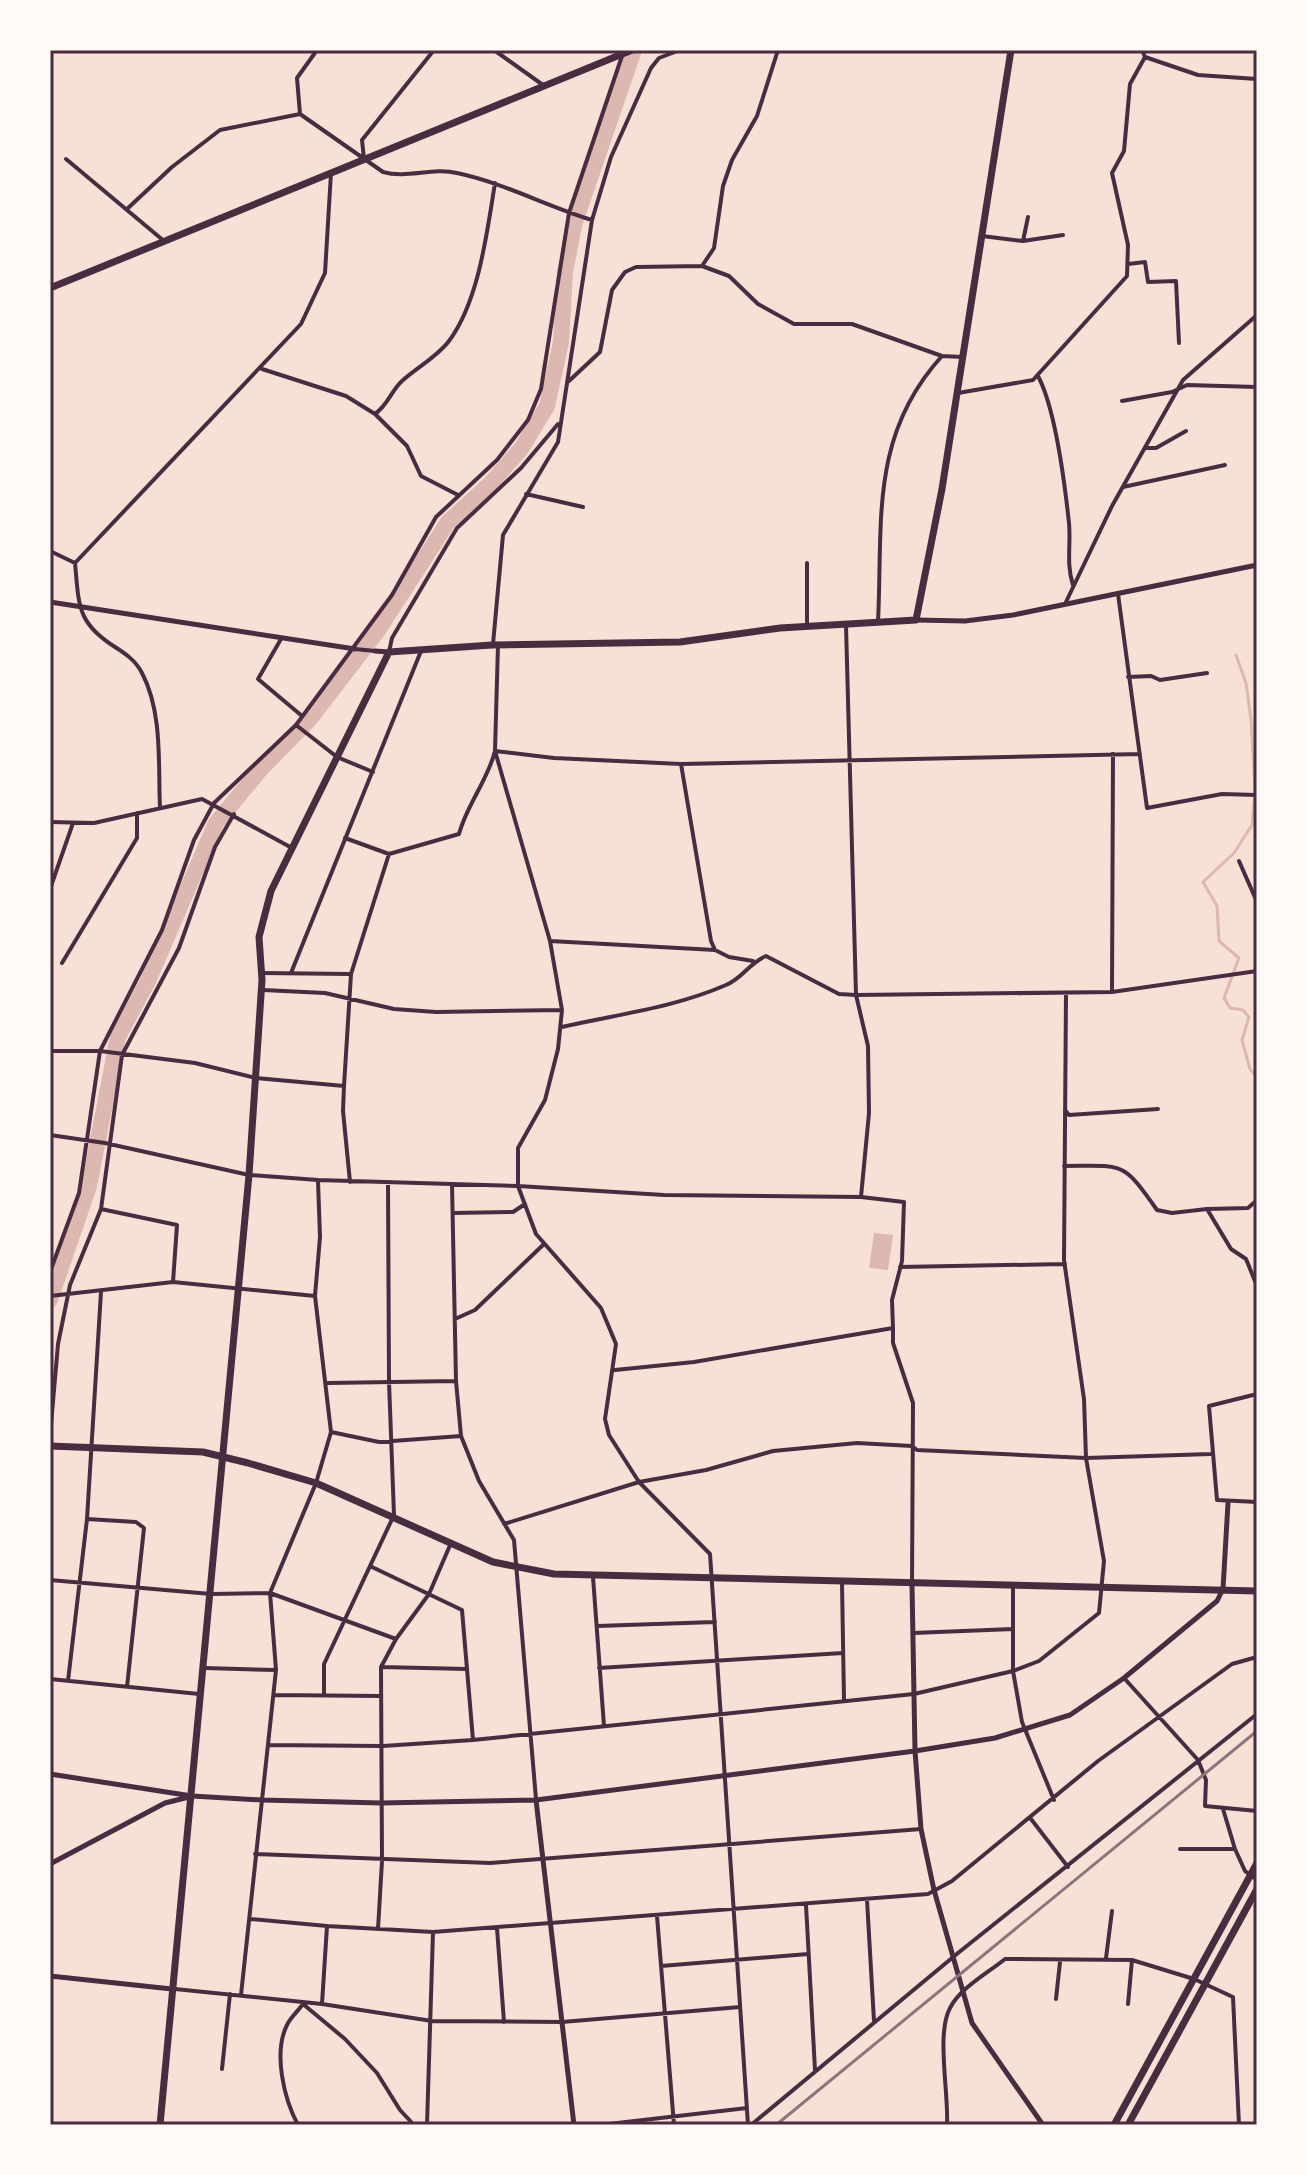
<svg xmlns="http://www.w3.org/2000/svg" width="1307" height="2175" font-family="Jost,sans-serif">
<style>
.water{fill:#dcb8b0}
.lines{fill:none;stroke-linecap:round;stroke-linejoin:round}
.stream{stroke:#dcb8b0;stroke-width:3}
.river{stroke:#dcb8b0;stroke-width:16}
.minor{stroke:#4a2c40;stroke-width:4}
.tertiary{stroke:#4a2c40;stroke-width:5}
.primary{stroke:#4a2c40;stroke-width:7}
.trunk{stroke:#4a2c40;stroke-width:7}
.rail{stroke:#8f747c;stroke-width:3}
.neatline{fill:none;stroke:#4a2c40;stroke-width:3}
</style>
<rect width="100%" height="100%" fill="#f7e1d7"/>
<path class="water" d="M874,1233L893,1235L888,1270L869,1268Z"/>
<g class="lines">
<path class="stream" d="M1236,655L1246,683L1251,720L1255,791L1252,825L1234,853L1203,882L1217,906L1219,941L1239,958L1224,998L1230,1008L1243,1010L1249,1017L1242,1040L1250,1069L1257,1077"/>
<path class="river" d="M50,1300L89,1186L118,1037L148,981L216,823L261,769L309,720L379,629L448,522L490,484L521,449L547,406L561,342L565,272L574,225L634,50"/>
<path class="minor" d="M317,50L297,78L300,114L383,172C407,179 432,167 457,173C504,183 546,206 592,220
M494,50L543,85
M1142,50L1145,57L1198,75L1257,79
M66,159L164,241
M364,159L362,140L434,50
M127,209L172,167L220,130L300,114
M1028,217L1023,241L1063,235
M982,236L1023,241
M1128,264L1145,262L1148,282L1176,281L1179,343
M702,266L714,248L723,186L732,160L757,116L778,50
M262,369L346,396L375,414C388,405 391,391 402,381C416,368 437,357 449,341C479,301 487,232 495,183
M1038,376C1055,408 1065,486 1069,523C1071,545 1066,564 1073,585
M569,381L600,352L612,290L625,272L636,267L702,266L729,276L758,304L794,324H852L942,356L963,357
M958,393L1033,380L1127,276L1128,245L1112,173L1124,151L1130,84L1145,57
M1122,401L1172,392L1187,385L1257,387
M375,414L407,446L421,476L458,495
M1145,448H1156L1186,431
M1123,487L1225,465
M526,494L583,507
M50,551L75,563
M807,563V625
M1118,594L1147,808L1222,794L1257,795
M1065,604L1112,506L1183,380L1257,315
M878,622C883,522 869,436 942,356
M846,626L856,995L868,1046L869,1113L861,1197
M281,639L258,679L302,716
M493,644L503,535L558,442L592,220L611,157L651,68L659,58L680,50
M498,645L495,751L550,941L562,1010L558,1049L545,1100L518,1148V1186L536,1234L601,1308L616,1344L605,1419L609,1435L639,1482L710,1554L748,2125
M355,649L375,651
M389,652L392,638L457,528L521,468L558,424
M1128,677L1151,676L1160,680L1207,673
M296,725L337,757L373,772
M681,764L711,941L715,950L729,957L753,961
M160,808C158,765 163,713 142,673C136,661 126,654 115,647C77,623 79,606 75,563L301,324L325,273L331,173
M50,822L94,823L202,799L292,848
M345,838L389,854L459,834C467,804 488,780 495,751L554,758L681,764L1140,754
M1239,861L1257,902
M50,889L73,823
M550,941L715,950
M62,963L137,838V813
M261,973L351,974
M291,973L421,651
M263,990L325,993L394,1009L436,1012L562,1010
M1112,991L1113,754
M562,1027C618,1014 673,1008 726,985C743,978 749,963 766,956L839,994L856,995L1112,992L1257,971
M50,1051H100L195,1063L256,1078L344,1086L351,974L389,854
M344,1086L343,1111L350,1182
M1065,1110L1069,1115L1158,1109
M50,1135L105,1143L249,1175L318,1180L518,1186L664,1195L861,1197L904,1202L902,1261L892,1300L893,1328V1343L913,1403L912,1584
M1064,1166C1124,1166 1122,1160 1157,1210L1172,1213L1207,1209L1231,1249L1246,1259L1257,1286
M452,1184L456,1381L461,1436L479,1481L514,1540L536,1799
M101,1209L177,1225L173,1282
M1207,1209L1248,1208L1257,1200
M453,1213L513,1212L525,1204
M900,1267L1065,1264
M50,1272L79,1193L100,1051L162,930L194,840L214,803L296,725L392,595L436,517L497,460L528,420L541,389L569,213L622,56
M50,1296L173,1282L315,1296
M455,1319L475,1310L543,1245
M615,1370L694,1362L893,1328
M328,1383L456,1381
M1257,1394L1209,1406L1217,1500L1257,1502
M331,1432L379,1442L461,1436
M50,1436L58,1344L70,1285L101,1209L122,1055L179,948L215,847L234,814
M87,1519L136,1522L144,1528L127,1687
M504,1524L639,1482L706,1470L773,1451L857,1443L912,1446L917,1450L1086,1458L1211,1454
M372,1567L462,1610L473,1740
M593,1577L604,1726
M50,1580L211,1594L270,1593L316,1483L331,1432L315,1296L320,1237L318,1181
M842,1583L844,1700
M1013,1586V1671L1022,1722L1054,1800
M597,1626L715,1622
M913,1633L1013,1629
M381,1667L467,1669
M205,1668L276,1670
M599,1668L843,1653
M1124,1678L1198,1760L1206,1780L1205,1806L1257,1811
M50,1679L199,1694
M68,1681L87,1519L101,1292
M275,1695L380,1696
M324,1695V1664L394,1515L389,1382L388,1182
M268,1745L383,1746L473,1740L914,1694L1013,1671L1039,1661L1099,1613L1104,1561L1086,1458L1084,1399L1064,1260L1066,994
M1223,1809L1235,1849
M1031,1819L1068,1867
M1180,1849H1235L1245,1871L1257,1880
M255,1854L490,1863L921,1829
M867,1900L874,2021
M806,1905L815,2070
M657,1916L674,2125
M251,1919L327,1926
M497,1928L504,2022
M378,1929L382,1861L381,1667L396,1639L429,1594L451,1543
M1106,1958L1112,1911
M661,1966L808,1954
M175,1989L322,2004L432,2021L562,2022L740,2007
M241,1995L276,1670L270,1593L396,1639
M1056,1999L1060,1962
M322,2004L327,1926L433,1932L928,1894L952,1881L1098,1761L1232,1664L1257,1657
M1128,2004L1132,1960
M222,2069L230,1994
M298,2125C284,2099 273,2053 287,2025C290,2018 298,2011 303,2004L345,2039L377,2073L400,2110L414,2125
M427,2125L433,1932
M600,2125L747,2108
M751,2125L958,1953L1257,1714
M947,2125C949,2094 936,2034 950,2008C960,1988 988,1973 1005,1959L1132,1960L1194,1979L1233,1997L1239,2125"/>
<path class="tertiary" d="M50,602L355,649
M916,620L965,621L1013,615L1257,565
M375,651L389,652
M912,1585L915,1751L921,1829L934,1890L972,2023L1043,2125
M50,1774L192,1796L262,1800L381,1803L536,1800L915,1751L995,1738L1070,1715L1124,1678L1217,1601L1223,1589L1228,1503
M536,1800L574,2125
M50,1864L165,1803L189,1797
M50,1976L172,1989"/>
<path class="primary" d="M50,1446L203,1452L248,1463L316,1483L493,1562L554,1574L1257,1591
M160,2125L249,1175L262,980L259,937L271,891L389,652L492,645L680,642L780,628L916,620L942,489L1011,50"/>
<path class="trunk" d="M50,288L632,50
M1114,2125L1257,1863
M1128,2125L1257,1889"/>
<path class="rail" d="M776,2125L1257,1731"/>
</g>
<rect width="1307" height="2175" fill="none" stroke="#fffaf5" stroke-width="104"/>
<rect x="52" y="52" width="1203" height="2071" class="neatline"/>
</svg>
